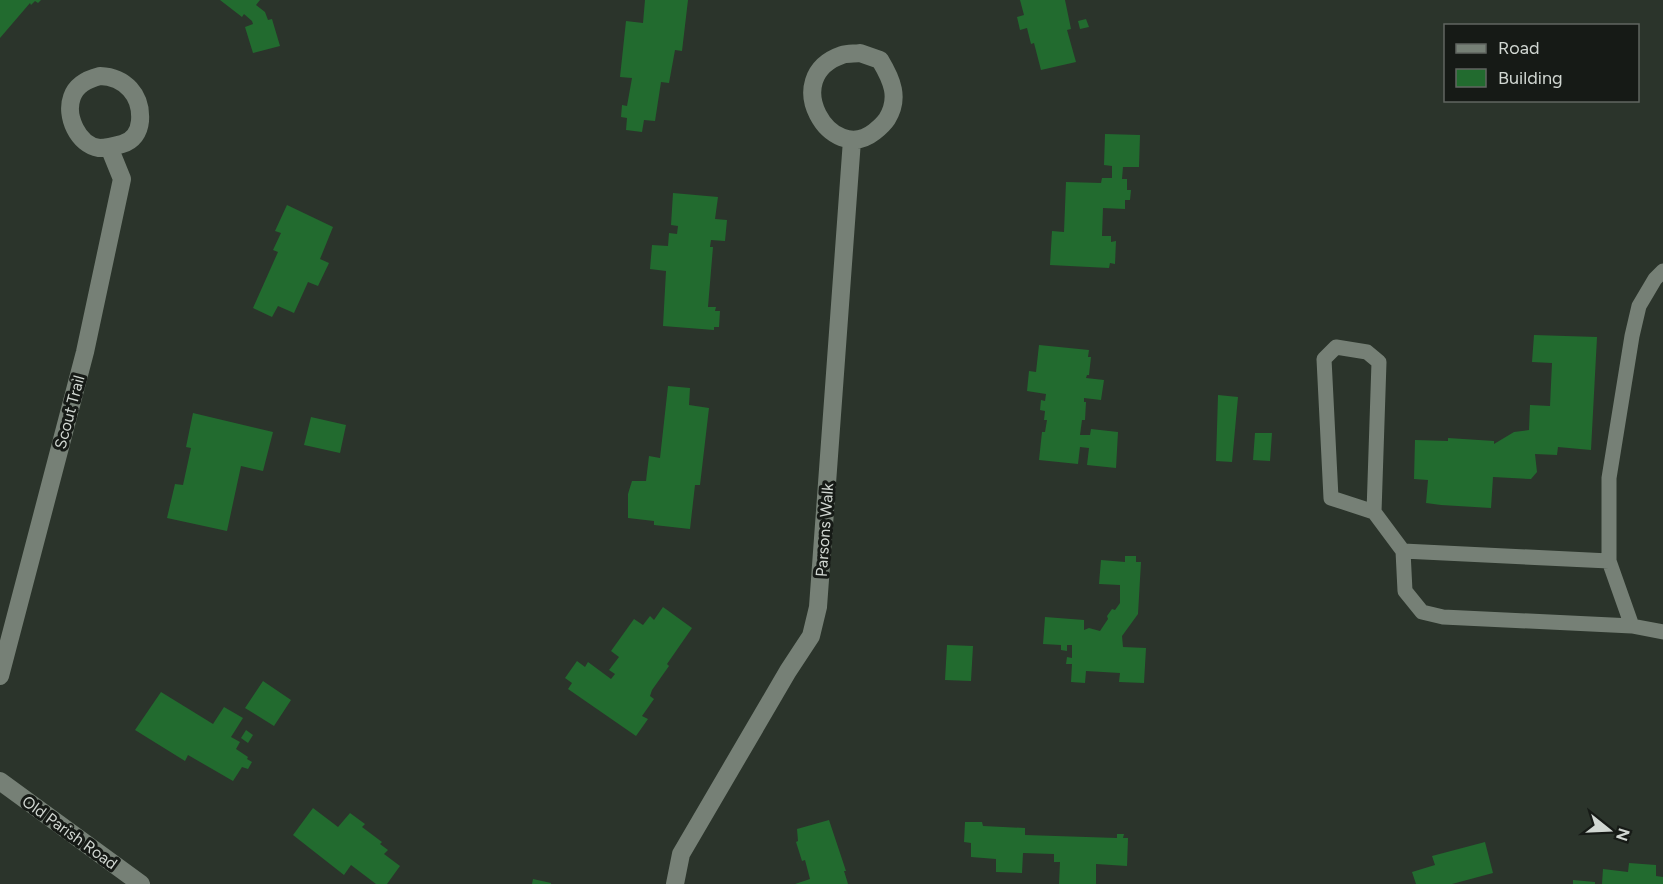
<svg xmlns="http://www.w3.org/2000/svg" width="1663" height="884" font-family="Figtree,sans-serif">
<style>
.building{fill:#226b2f}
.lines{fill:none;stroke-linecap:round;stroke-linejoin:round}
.lane{stroke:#768076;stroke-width:15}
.street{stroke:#768076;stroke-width:18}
.labels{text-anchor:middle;stroke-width:6;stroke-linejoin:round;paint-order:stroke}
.street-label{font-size:16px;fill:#d1d7d2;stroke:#161a16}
</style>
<rect width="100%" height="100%" fill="#2b342b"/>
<path class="building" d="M0,0H41L38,3L35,1L31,5L30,3L0,38Z
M220,0H260L256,5L265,12L268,20L272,19L280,46L253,53L245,27L253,24L252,21L244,14L242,17Z
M645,0H688L682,51L675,50L669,83L661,82L655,121L644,120L642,132L626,130L627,118L621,117L622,105L627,106L632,78L620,77L626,21L643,23Z
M1020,0H1065L1071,29L1067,30L1076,62L1041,70L1034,43L1031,44L1027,28L1020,30L1017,17L1024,15Z
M1086,19L1089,27L1080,29L1078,21Z
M1105,134L1140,135L1139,167H1123L1122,179H1127V190H1131L1130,200H1125V209L1103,208L1102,236H1111V242L1116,241L1115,264L1110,263L1109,268L1050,265L1052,231L1064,232L1066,182L1101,183L1102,178H1112V166L1104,165Z
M673,193L718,197L715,219L727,220L725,241L711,240L710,247H713L708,307H716L715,311H720L719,327H714V330L663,326L666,271L650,269L652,245L668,246L669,233L677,234L678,226L671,225Z
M287,205L333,227L320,259L329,263L318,286L308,282L294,313L278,306L272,317L253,308L278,252L273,250L281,233L275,231Z
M1534,335L1597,337L1591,450L1558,447L1557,455L1535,454L1537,472L1531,479L1493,477L1491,508L1441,505L1426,503L1428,480L1414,479L1415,440L1448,441V438L1494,441V444L1514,432L1529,430L1530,405L1550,406L1552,363L1532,362Z
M1039,345L1089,350L1088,357H1091L1089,375H1087L1086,378L1104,380L1101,400L1084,398V402H1086L1085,420H1082L1080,435H1090L1091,429L1118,432L1116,468L1087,465L1089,448L1080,447L1078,464L1039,460L1042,432H1045L1047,420H1044L1045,411L1040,410L1041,400L1045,401L1046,394L1027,391L1029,371L1036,372Z
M668,386L690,388L689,405L709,408L700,485H695L690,529L654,525V521L628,518V494L632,481H646L649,456L660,458Z
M1218,395L1238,397L1232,462L1216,461Z
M193,413L273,432L263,471L241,466L227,531L167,518L175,484L183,485L191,448L186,447Z
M311,417L346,425L340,453L304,445Z
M1255,433H1272L1270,461L1253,460Z
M1125,556H1136V562H1141L1138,614L1122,636L1123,647L1146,648L1144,683L1119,682L1120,673L1086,671L1085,683L1071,682L1072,664H1066L1067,657L1072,658V645H1067V651L1061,650V645L1043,644L1045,617L1084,620V630L1089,628L1100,631L1108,619L1107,616L1112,609L1115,610L1120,603V585L1099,584L1101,560L1125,562Z
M663,607L692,628L667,664L669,666L652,690L650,696L654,699L642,716L648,719L636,736L568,689L572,683L565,678L577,661L585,667L588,662L611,679L615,674L609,670L619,657L611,651L634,619L643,625L650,616L654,620Z
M947,645L973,646L971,681L945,680Z
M263,681L291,700L274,726L245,708Z
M161,692L213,724L224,707L243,718L231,737L240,742L236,749L248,757L247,759L252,762L248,769L242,767L233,781L188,755L185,761L135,730Z
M246,730L253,735L248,743L241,738Z
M313,808L338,827L350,813L365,824L362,827L382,842L380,844L388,850L384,854L400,866L387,884H376L351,865L344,875L293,835Z
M829,820L846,871H844L848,884H795L810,879L805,860L802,861L796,842L798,841L797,829Z
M965,822H982L983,826L1025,828V835L1117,838V834H1124L1123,838H1128L1127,866L1096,864V884H1059L1060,862H1054V854L1023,853L1022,873L996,872V859L971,857V843L964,842Z
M1485,842L1493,873L1452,884H1416L1412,872L1435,865L1432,856Z
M1629,863L1656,865V876L1663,877V884H1602L1603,869L1628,872Z
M533,879L551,883V884H532Z
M1573,880L1595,882V884H1573Z"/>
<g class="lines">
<path class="lane" d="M1374,512L1379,362L1367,352L1336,347L1324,359L1331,498L1374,512L1403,551
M1609,561L1403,551L1405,591L1422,612L1443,617L1632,626L1663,632
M1632,626L1609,561V478L1632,336L1639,306L1655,279L1663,271"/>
<path class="street" d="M860,53L880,60C892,80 900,98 887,119C883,125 879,128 874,132C831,166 778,77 842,55C848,53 855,54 860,53Z
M100,76C125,77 142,95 140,121C139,132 133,141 122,144C115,146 106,148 99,148C78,145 65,116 72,97C76,85 88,79 100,76Z
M0,676L85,352L122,179L109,147
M0,781L141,884
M675,884L681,854L788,671L811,636L818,607L852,140"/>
</g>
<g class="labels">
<g class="street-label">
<text transform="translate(69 412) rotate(-75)" y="6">Scout Trail</text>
<text transform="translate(824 530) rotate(-86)" y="6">Parsons Walk</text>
<text transform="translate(70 832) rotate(36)" y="6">Old Parish Road</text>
</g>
</g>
<rect x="1444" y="24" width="195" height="78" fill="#161a16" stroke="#616661" stroke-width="1.5"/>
<rect x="1456" y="44" width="30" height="9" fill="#768076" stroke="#616661" stroke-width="1.5"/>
<text x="1498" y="54" font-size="18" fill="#d1d7d2">Road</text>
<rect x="1456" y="69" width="30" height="18" fill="#226b2f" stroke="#616661" stroke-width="1.5"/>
<text x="1498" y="84" font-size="18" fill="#d1d7d2">Building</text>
<g transform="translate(1609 830) rotate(108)" stroke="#161a16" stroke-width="4.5" paint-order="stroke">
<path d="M0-4.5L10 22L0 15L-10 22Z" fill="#d1d7d2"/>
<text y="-9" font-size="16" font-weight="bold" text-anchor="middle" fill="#d1d7d2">N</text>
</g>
</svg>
